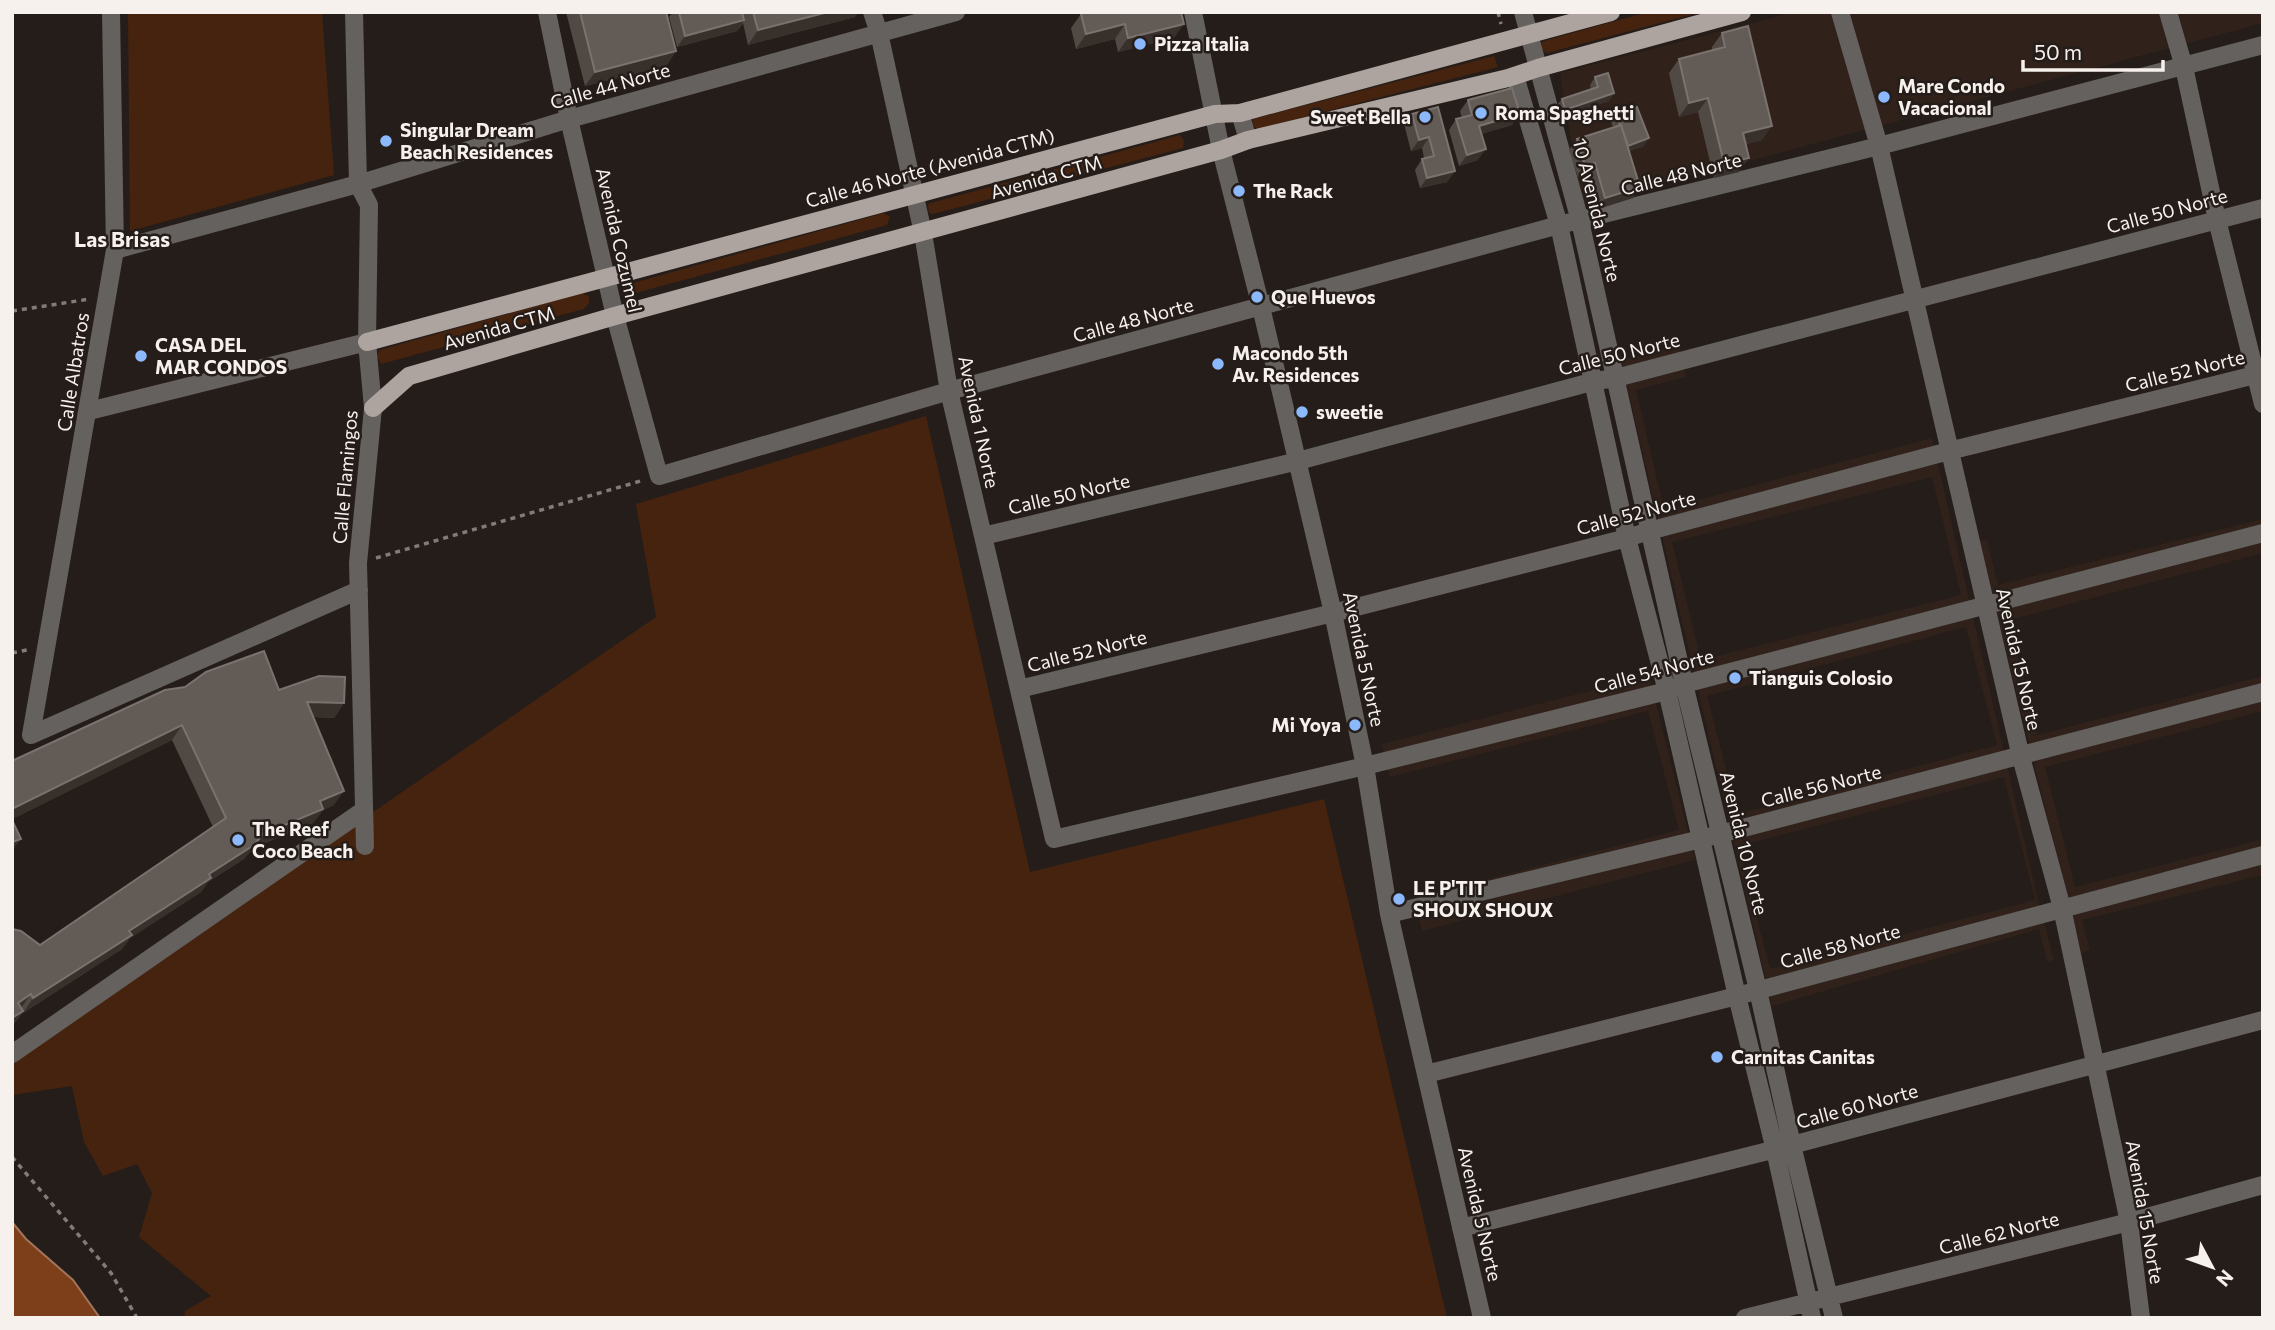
<svg xmlns="http://www.w3.org/2000/svg" width="2275" height="1330" font-family="Commissioner,sans-serif">
<style>
.built{fill:#30221b;fill-rule:evenodd}
.green{fill:#46230f}
.water{fill:#7d3e1a;stroke:#a2745a;stroke-width:2}
.lines{fill:none;stroke-linecap:round;stroke-linejoin:round}
.path{stroke:#827b77;stroke-width:3.5;stroke-dasharray:5 5;stroke-linecap:butt}
.minor{stroke:#65615f;stroke-width:18}
.major{stroke:#ada39f;stroke-width:18}
.wall{fill:#514944}
.shaded-wall{fill:#38302b}
.building{fill:#635b56;stroke:#7a726e;stroke-width:2}
.poi-dot{fill:#8cb9fc;stroke:#251d19;stroke-width:2.5}
.labels{text-anchor:middle;stroke-width:5;stroke-linejoin:round;paint-order:stroke}
.poi-label{font-size:19px;font-weight:bold;fill:#f7f1ee;stroke:#251d19;text-anchor:start}
.street-label{font-size:19px;fill:#f7f1ee;stroke:#251d19}
.neighbourhood-label{font-size:21px;font-weight:bold;fill:#f7f1ee;stroke:#251d19}
</style>
<rect width="100%" height="100%" fill="#251d19"/>
<path class="built" d="M1794,12H2263V23L1582,206L1560,73Z
M1679,346L1686,377L1636,390L1664,509L1932,438L2037,896L2054,960L2047,962L2039,929L1772,1006L1621,360ZM1932,477L1961,595L1701,660L1672,542ZM1966,627L1997,745L1738,814L1707,696ZM2004,777L2035,900L1770,969L1739,846Z
M2263,519V553L2009,620L2038,735L2263,676V711L2045,767L2075,887L2263,839V875L2082,920L2090,950L2081,953L1979,541L1987,539L1998,585Z
M1649,676L1695,860L1422,931L1414,898L1679,830L1648,711L1390,777L1382,744Z"/>
<path class="green" d="M128,12H322L334,175L130,231Z
M1648,12H1701L1547,53L1541,50L1540,43L1547,40Z
M1494,56L1498,67L1257,129L1252,124L1253,119Z
M1180,135L1184,141L1183,148L933,214L929,213L928,204L931,203Z
M884,213L890,217L887,225L632,294L628,290L633,283Z
M582,293L589,296V303L584,309L381,364L377,356L380,350Z
M926,416L1030,872L1324,799L1447,1318H184L185,1311L211,1296L139,1237L152,1193L137,1164L103,1176L84,1142L72,1086L12,1095V1061L656,617L636,504Z"/>
<path class="water" d="M12,1222L26,1239L73,1280L100,1318H12Z"/>
<g class="lines">
<path class="path" d="M1498,12L1501,24
M12,311L90,299
M376,558L644,480
M12,653L27,650
M12,1157L111,1273L137,1318"/>
<path class="minor" d="M354,12L358,184L369,205L367,342L373,408L358,563L365,846
M547,12L569,119L615,316L659,476L949,391L1559,225L1879,146L2263,45
M872,12L879,33L923,233L949,391L1054,839L1365,766L1667,691L1684,684L2263,533
M1193,12L1221,150L1261,307L1333,613L1365,766L1389,914L1482,1318
M1523,12L1580,221L1684,684L1758,990L1792,1145L1834,1318
M1840,12L1879,146L2021,757L2062,908L2129,1222L2141,1318
M2168,12L2184,67L2217,220L2263,404
M1515,76L1559,225L1627,538L1667,691L1737,996L1775,1150L1812,1318
M1240,113L1248,140
M115,250L358,184L569,119L956,12
M89,411L367,342
M983,536L1298,461L1595,381L1616,378L2263,208
M1019,689L1333,613L1627,538L1649,531L1949,451L2263,373
M31,735L115,250L111,12
M31,735L359,590
M1389,914L1701,839L2263,692
M12,1054L364,810
M1426,1074L1737,996L2263,855
M1461,1228L1792,1145L2263,1020
M1745,1318L2129,1222L2263,1185"/>
<path class="major" d="M367,342L1215,114L1240,113L1611,12
M373,408L409,376L615,316L1221,150L1248,140L1508,78L1538,68L1742,12"/>
</g>
<path class="wall" d="M566,12H666L676,51L666,66L585,86Z
M673,12H858L855,17L748,45L743,23L737,31L677,47L669,17Z
M1086,12H1181L1174,38L1118,52L1115,39L1076,49L1071,28L1081,14Z
M1722,33L1762,140L1746,144L1739,172L1714,178L1698,112L1679,117L1669,73L1679,59L1712,50V47Z
M1595,77L1614,93L1609,101L1560,117L1556,106L1562,99L1591,89L1590,85Z
M1468,100L1520,114L1512,125L1481,134L1478,160L1459,166L1449,130L1456,119L1462,118L1460,111Z
M1412,114L1455,171L1447,182L1420,188L1415,170L1422,159L1424,158L1422,148L1411,151L1404,124Z
M1616,114L1644,146L1629,151L1633,198L1598,209L1587,174L1578,177L1569,150L1577,139L1613,127L1611,122Z
M279,690L344,703L334,718L314,717L334,805L323,810L313,823L253,848L244,859L208,882L201,892L130,938L122,949L23,1013V1012L13,1025L40,945L213,827L172,740L12,819V761Z"/>
<path class="shaded-wall" d="M828,12H858L855,17L748,45L758,30Z
M744,20L737,31L677,47L685,36Z
M1125,24L1115,39L1076,49L1086,34Z
M1184,24L1174,38L1118,52L1128,38Z
M676,51L666,66L585,86L595,72Z
M1614,93L1609,101L1560,117L1565,110Z
M1708,98L1698,112L1679,117L1689,103Z
M1520,114L1512,125L1471,137L1479,126Z
M1772,126L1762,140L1733,147L1743,133Z
M1429,137L1422,148L1411,151L1419,140Z
M1649,138L1644,146L1623,153L1628,146Z
M1486,149L1478,160L1459,166L1467,155Z
M1749,158L1739,172L1714,178L1724,163Z
M1595,163L1587,174L1578,177L1585,166Z
M1455,171L1447,182L1420,188L1427,178Z
M1640,187L1633,198L1598,209L1605,198Z
M307,702L344,703L334,718L297,716Z
M182,725L172,740L12,819V809Z
M344,791L334,805L323,810L313,823L253,848L244,859L208,882L201,892L130,938L122,949L23,1013L33,998L209,874L263,834L320,801Z
M21,839L12,851V842Z
M31,994L21,1008L18,1003Z
M23,1011L13,1025L12,1026V1018Z"/>
<path class="building" d="M580,12H666L676,51L595,72Z
M679,12H742L744,20L685,36Z
M753,12H828L758,30Z
M1088,12H1181L1184,24L1128,38L1125,24L1086,34L1081,14Z
M1748,26L1772,126L1743,133L1749,158L1724,163L1708,98L1689,103L1679,59L1725,47L1722,33Z
M1608,73L1614,93L1565,110L1562,99L1598,87L1595,77Z
M1512,88L1520,114L1479,126L1486,149L1467,155L1456,119L1472,115L1468,100Z
M1438,107L1455,171L1427,178L1422,159L1434,156L1429,137L1419,140L1412,114Z
M1637,107L1649,138L1628,146L1621,125H1620L1616,114Z
M1621,125L1640,187L1605,198L1595,163L1585,166L1577,139Z
M264,651L279,690L319,676L345,677L344,703L307,702L344,791L320,801L323,809L263,834L254,845L209,874L211,878L129,931L132,935L33,998L31,994L18,1003L23,1011L12,1018V929L21,931L40,945L226,818L182,725L12,809V761L165,690L185,687L206,672Z
M12,820L21,839L12,842Z"/>
<g class="poi-dot">
<circle cx="1140" cy="44" r="7"/>
<circle cx="1884" cy="97" r="7"/>
<circle cx="1481" cy="113" r="7"/>
<circle cx="1425" cy="117" r="7"/>
<circle cx="386" cy="141" r="7"/>
<circle cx="1239" cy="191" r="7"/>
<circle cx="1257" cy="297" r="7"/>
<circle cx="141" cy="356" r="7"/>
<circle cx="1218" cy="364" r="7"/>
<circle cx="1302" cy="412" r="7"/>
<circle cx="1735" cy="678" r="7"/>
<circle cx="1355" cy="725" r="7"/>
<circle cx="238" cy="840" r="7"/>
<circle cx="1399" cy="899" r="7"/>
<circle cx="1717" cy="1057" r="7"/>
</g>
<g class="labels">
<g class="poi-label">
<text x="1154" y="51">Pizza Italia</text>
<text x="1898" y="93">Mare Condo<tspan x="1898" dy="22">Vacacional</tspan></text>
<text x="1495" y="120">Roma Spaghetti</text>
<text x="1411" y="124" text-anchor="end">Sweet Bella</text>
<text x="400" y="137">Singular Dream<tspan x="400" dy="22">Beach Residences</tspan></text>
<text x="1253" y="198">The Rack</text>
<text x="1271" y="304">Que Huevos</text>
<text x="155" y="352">CASA DEL<tspan x="155" dy="22">MAR CONDOS</tspan></text>
<text x="1232" y="360">Macondo 5th<tspan x="1232" dy="22">Av. Residences</tspan></text>
<text x="1316" y="419">sweetie</text>
<text x="1749" y="685">Tianguis Colosio</text>
<text x="1341" y="732" text-anchor="end">Mi Yoya</text>
<text x="252" y="836">The Reef<tspan x="252" dy="22">Coco Beach</tspan></text>
<text x="1413" y="895">LE P'TIT<tspan x="1413" dy="22">SHOUX SHOUX</tspan></text>
<text x="1731" y="1064">Carnitas Canitas</text>
</g>
<g class="street-label">
<text transform="translate(610 86) rotate(-16)" y="7">Calle 44 Norte</text>
<text transform="translate(930 168) rotate(-15)" y="7">Calle 46 Norte (Avenida CTM)</text>
<text transform="translate(1681 174) rotate(-14)" y="7">Calle 48 Norte</text>
<text transform="translate(1046 177) rotate(-16)" y="7">Avenida CTM</text>
<text transform="translate(1597 210) rotate(76)" y="7">10 Avenida Norte</text>
<text transform="translate(2167 211) rotate(-15)" y="7">Calle 50 Norte</text>
<text transform="translate(619 240) rotate(77)" y="7">Avenida Cozumel</text>
<text transform="translate(1133 320) rotate(-15)" y="7">Calle 48 Norte</text>
<text transform="translate(499 328) rotate(-16)" y="7">Avenida CTM</text>
<text transform="translate(1619 354) rotate(-14)" y="7">Calle 50 Norte</text>
<text transform="translate(2185 371) rotate(-14)" y="7">Calle 52 Norte</text>
<text transform="translate(73 372) rotate(-81)" y="7">Calle Albatros</text>
<text transform="translate(979 422) rotate(78)" y="7">Avenida 1 Norte</text>
<text transform="translate(345 477) rotate(-85)" y="7">Calle Flamingos</text>
<text transform="translate(1069 494) rotate(-13)" y="7">Calle 50 Norte</text>
<text transform="translate(1636 513) rotate(-15)" y="7">Calle 52 Norte</text>
<text transform="translate(1087 651) rotate(-14)" y="7">Calle 52 Norte</text>
<text transform="translate(1364 659) rotate(78)" y="7">Avenida 5 Norte</text>
<text transform="translate(2019 659) rotate(77)" y="7">Avenida 15 Norte</text>
<text transform="translate(1654 671) rotate(-15)" y="7">Calle 54 Norte</text>
<text transform="translate(1821 786) rotate(-14)" y="7">Calle 56 Norte</text>
<text transform="translate(1744 843) rotate(76)" y="7">Avenida 10 Norte</text>
<text transform="translate(1840 946) rotate(-15)" y="7">Calle 58 Norte</text>
<text transform="translate(1857 1106) rotate(-15)" y="7">Calle 60 Norte</text>
<text transform="translate(2145 1212) rotate(80)" y="7">Avenida 15 Norte</text>
<text transform="translate(1480 1214) rotate(77)" y="7">Avenida 5 Norte</text>
<text transform="translate(1999 1233) rotate(-14)" y="7">Calle 62 Norte</text>
</g>
<g class="neighbourhood-label">
<text x="122" y="247">Las Brisas</text>
</g>
</g>
<rect width="2275" height="1330" fill="none" stroke="#f7f1ee" stroke-width="28"/>
<g transform="translate(2212 1267) rotate(131)" stroke="#251d19" stroke-width="5" paint-order="stroke">
<path d="M0-5L12 26L0 18L-12 26Z" fill="#f7f1ee"/>
<text y="-10" font-size="19" font-weight="bold" text-anchor="middle" fill="#f7f1ee">N</text>
</g>
<path d="M2023 60v10h140v-10" fill="none" stroke="#f7f1ee" stroke-width="3.5"/>
<text x="2034" y="60" font-size="21" fill="#f7f1ee" stroke="#251d19" stroke-width="5" paint-order="stroke">50 m</text>
</svg>
